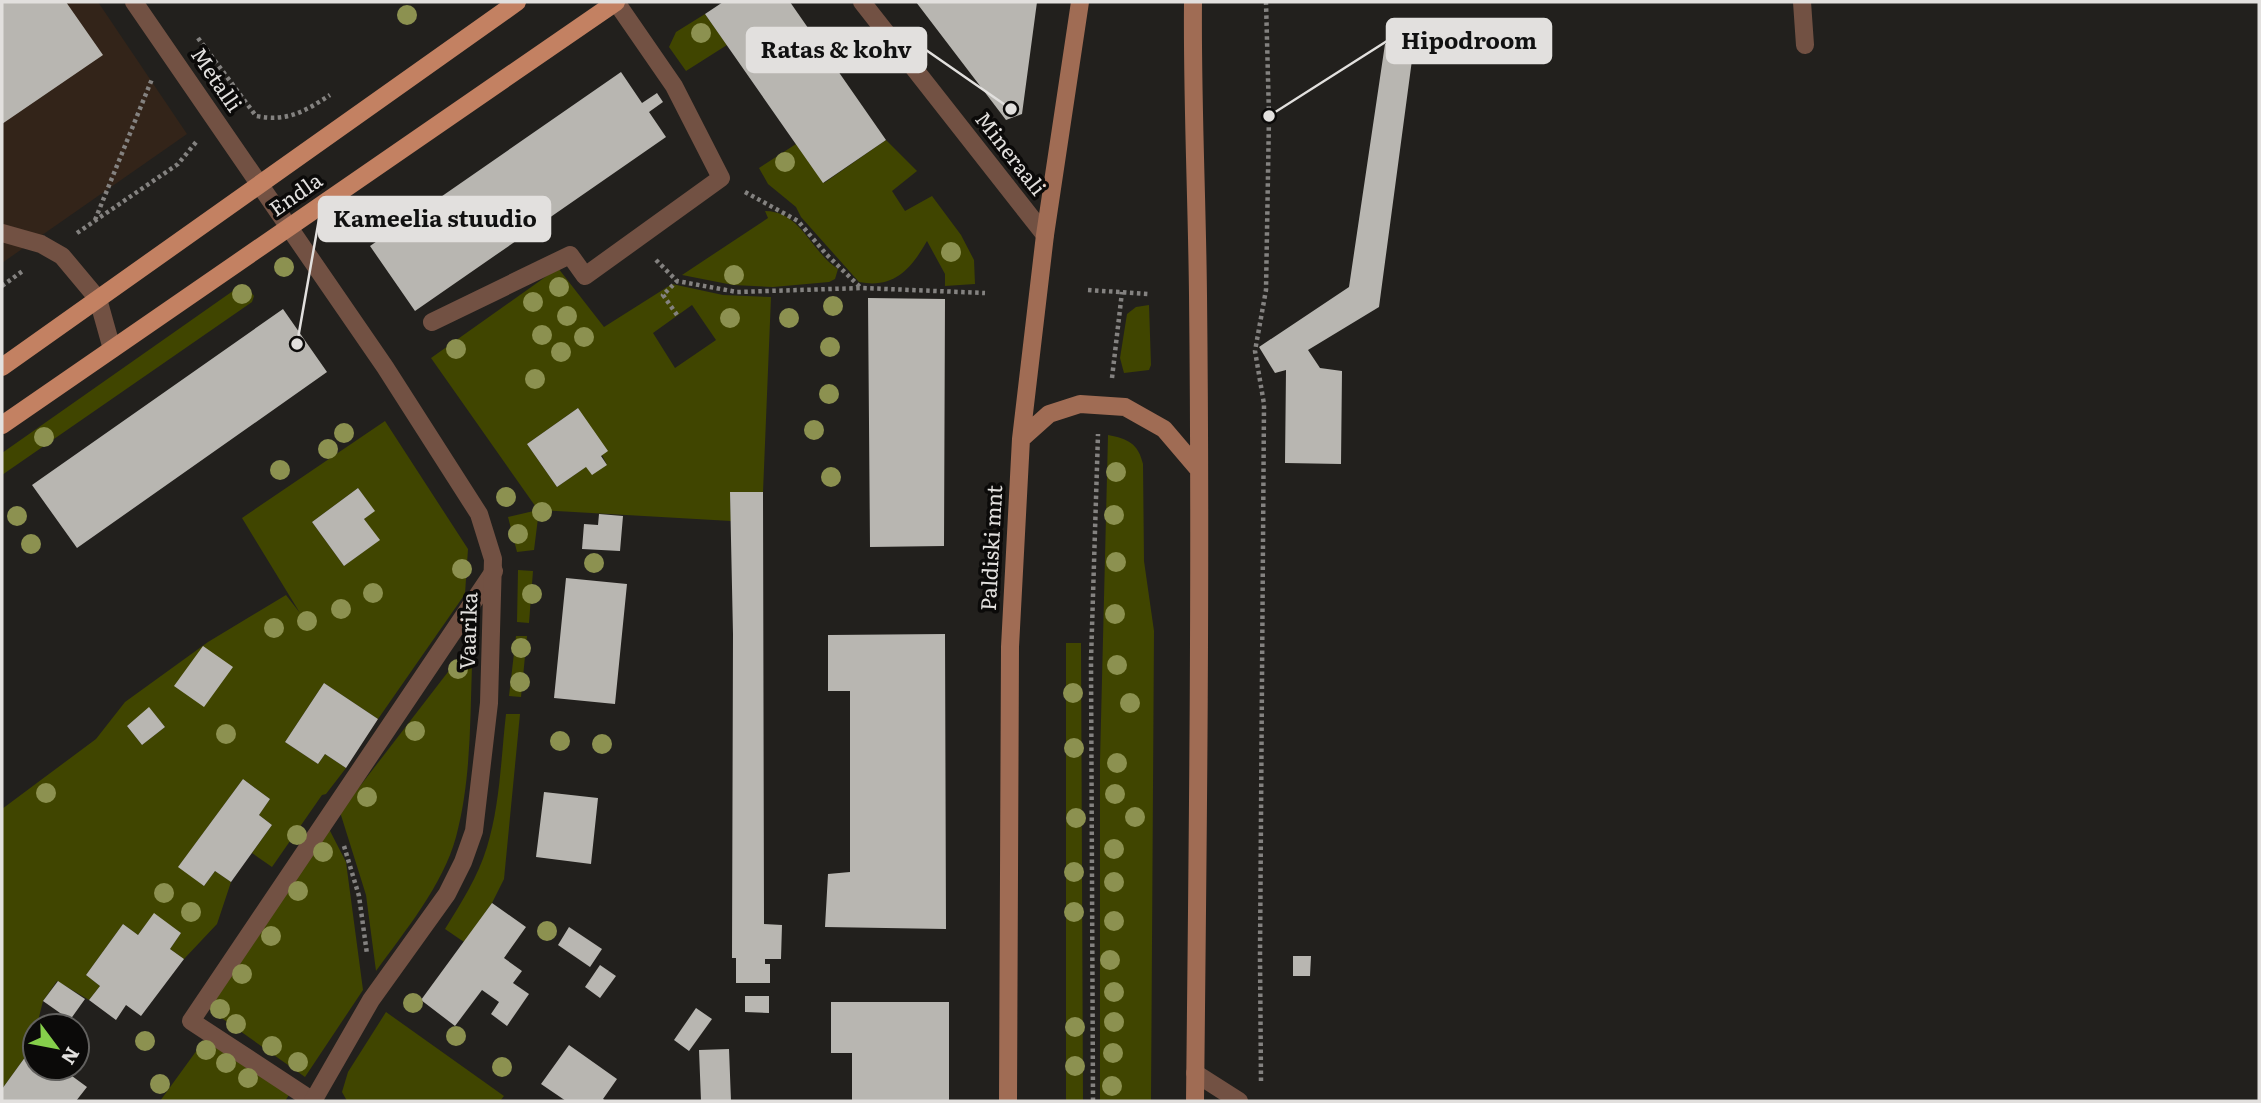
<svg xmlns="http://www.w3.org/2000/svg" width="2261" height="1103" font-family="Literata,serif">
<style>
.commercial{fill:#332419}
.green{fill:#404500;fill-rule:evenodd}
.building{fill:#b8b6b1}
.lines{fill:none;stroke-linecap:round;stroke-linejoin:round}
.path{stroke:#848280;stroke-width:4.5;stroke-dasharray:3.5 3.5;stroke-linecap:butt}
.service{stroke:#725143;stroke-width:18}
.minor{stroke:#725143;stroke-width:18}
.secondary{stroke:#a06c54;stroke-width:18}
.primary{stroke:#c38162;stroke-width:18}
.tree{fill:#8c9150}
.labels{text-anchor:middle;stroke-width:7;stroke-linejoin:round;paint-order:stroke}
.street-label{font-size:21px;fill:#e2e0de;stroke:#0b0a09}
.leader{fill:none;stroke:#e2e0de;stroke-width:2.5}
.callout-dot{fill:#e2e0de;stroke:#0b0a09;stroke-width:2.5}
.callout{fill:#e2e0de;stroke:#e2e0de;stroke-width:2.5}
.callout-label{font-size:23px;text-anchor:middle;font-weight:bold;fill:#111}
</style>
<rect width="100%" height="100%" fill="#22201d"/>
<path class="commercial" d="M2,2H98L187,134L2,263Z"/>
<path class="green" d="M705,14L727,45L686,71L669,47L676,32Z
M886,140L917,171L892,191L905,211L932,196L961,235L974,260L975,284L945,286V274L927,241C911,269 894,289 859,282L801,217L796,207L768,184L759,168L796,144L824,183Z
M765,211C801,211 811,252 838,269L835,279L829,282L773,287L733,285L682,275L768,218Z
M558,268L604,327L672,284L723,295L771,297L763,492L730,493L731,521L539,510L534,550L517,552L508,517L538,510L431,358ZM692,305L716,340L675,368L653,333ZM578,408L607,465L586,467L557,487L527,444Z
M240,286L247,287L254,296L252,302L2,475V453Z
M1149,305L1151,365L1149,370L1124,373L1120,358L1127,314L1136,307Z
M385,421L468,549L465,594L378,719L324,683L285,742L318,764L325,754L346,768L326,794L322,795L272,867L252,853L272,825L259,815L270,799L243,779L179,866L204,886L215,871L231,882L217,924L184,959L170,949L181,933L154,914L138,935L123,924L86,975L100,986L89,1000L57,981L43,1001L31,1049L2,1089V809L96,739L125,702L208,642L286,595L300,613L242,518ZM358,488L374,511L364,519L379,540L344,566L312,522ZM149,708L165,727L142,745L127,726Z
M1108,435C1128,439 1138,443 1143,464L1144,561L1154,631L1151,1101H1100V761Z
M518,570L533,571L529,623L517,622Z
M516,636H527L521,697L509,696Z
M1066,643H1081L1083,1101H1066Z
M472,665C470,722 471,781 456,837C443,885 405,931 376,971L366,895L340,812L451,668Z
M506,714H520L504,879L492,903L464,942L445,929C461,903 478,877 487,847C500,805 501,758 506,714Z
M328,827L346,862L363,990L305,1077L206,1007Z
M386,1012L504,1096L500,1101H347L342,1092L348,1072Z
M205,1039L289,1095L285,1101H160Z"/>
<path class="building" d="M2,2H66L103,55L2,124Z
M723,2H790L886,140L823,183L705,14Z
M916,2H1037L1022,114L1006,120Z
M1385,44L1414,45L1379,307L1308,350L1320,368L1342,371L1341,464L1285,463L1286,370L1275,373L1259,347L1349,287Z
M621,72L642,103L657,93L663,102L649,112L666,137L415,311L370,246Z
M868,298L945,299L944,546L870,547Z
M283,309L327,372L77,548L32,485Z
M578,408L608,451L601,456L607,465L592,475L586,467L557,487L527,444Z
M358,488L375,511L364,519L380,540L344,566L312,522Z
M730,492H763L764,924L782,925L781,959H765V964H770V983H736V958H732L733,634Z
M599,514L623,516L620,551L582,549L584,524L598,525Z
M566,578L627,584L615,704L554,698Z
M945,634L946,929L825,927L828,874L850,872V691H828V635Z
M203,646L233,667L204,707L174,686Z
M324,683L378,719L346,768L325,754L318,764L285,742Z
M149,707L165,727L142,745L127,726Z
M243,779L270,799L259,815L272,825L231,882L215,871L204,886L178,867Z
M544,792L598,798L591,864L536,857Z
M492,903L526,927L504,958L522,971L513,983L529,994L507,1026L491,1014L499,1002L482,990L455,1026L421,1000Z
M154,913L181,933L170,949L184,959L141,1016L126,1005L116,1020L89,1000L100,986L86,975L123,924L138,935Z
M569,927L602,949L590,967L558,945Z
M1293,956H1311L1310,976H1293Z
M600,965L616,976L600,998L585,987Z
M58,981L85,999L70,1020L43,1001Z
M745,996H769V1013L745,1012Z
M831,1002H949V1101H852V1053H831Z
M696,1008L712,1019L689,1051L674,1040Z
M569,1045L617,1079L603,1099L606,1101H566L541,1084Z
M31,1049L35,1052V1068H77V1054L84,1060L72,1076L87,1087L76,1101H2V1089Z
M729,1049L731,1101H701L699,1050Z"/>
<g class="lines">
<path class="path" d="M198,38L256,116C287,122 304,112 330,95
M745,192L798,221L826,254L861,288
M95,220L152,79
M77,233L178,164L197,141
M656,260L677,281L737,292L862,288L985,293
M2,286L24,270
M1088,290L1149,294
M677,315L663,295L677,281
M1112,378L1122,292
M344,846L359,896L367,954
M1261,1081L1260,956L1264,404L1255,351L1266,290L1269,116L1266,2
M1093,1101L1091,660L1098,434"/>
<path class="service" d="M1802,2L1805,45
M2,233L41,244L62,256L98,299L112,349
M432,322L570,255L585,276L721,178L674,86L616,2
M1195,1073L1239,1101
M313,1101L191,1021L494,571"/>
<path class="minor" d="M134,2L385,367L479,514L493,559L489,703L474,831L463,862L447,894L371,1000L313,1101
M862,2L1045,235"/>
<path class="secondary" d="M1193,2C1192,99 1197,197 1198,295C1201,563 1198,832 1195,1101
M1021,439L1049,414L1080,404L1125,407L1164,429L1199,470
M1008,1101L1010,647L1021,439L1045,235L1080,2"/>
<path class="primary" d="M2,367L517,2
M2,425L616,2"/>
</g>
<g class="tree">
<circle cx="407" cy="15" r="10"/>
<circle cx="701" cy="33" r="10"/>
<circle cx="785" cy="162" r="10"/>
<circle cx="951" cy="252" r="10"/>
<circle cx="284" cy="267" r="10"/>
<circle cx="734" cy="275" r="10"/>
<circle cx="559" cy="287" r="10"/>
<circle cx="242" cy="294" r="10"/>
<circle cx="533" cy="302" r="10"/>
<circle cx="833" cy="306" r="10"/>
<circle cx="567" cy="316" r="10"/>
<circle cx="730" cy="318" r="10"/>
<circle cx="789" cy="318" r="10"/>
<circle cx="542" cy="335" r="10"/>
<circle cx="584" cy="337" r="10"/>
<circle cx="830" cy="347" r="10"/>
<circle cx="456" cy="349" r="10"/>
<circle cx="561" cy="352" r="10"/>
<circle cx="535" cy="379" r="10"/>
<circle cx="829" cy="394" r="10"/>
<circle cx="814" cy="430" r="10"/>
<circle cx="344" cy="433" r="10"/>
<circle cx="44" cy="437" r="10"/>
<circle cx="328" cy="449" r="10"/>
<circle cx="280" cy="470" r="10"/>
<circle cx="1116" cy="472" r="10"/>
<circle cx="831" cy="477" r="10"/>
<circle cx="506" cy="497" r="10"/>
<circle cx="542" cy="512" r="10"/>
<circle cx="1114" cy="515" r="10"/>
<circle cx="17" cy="516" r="10"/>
<circle cx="518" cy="534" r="10"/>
<circle cx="31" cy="544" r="10"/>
<circle cx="1116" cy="562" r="10"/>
<circle cx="594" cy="563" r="10"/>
<circle cx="462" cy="569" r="10"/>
<circle cx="373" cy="593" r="10"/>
<circle cx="532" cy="594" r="10"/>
<circle cx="341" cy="609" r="10"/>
<circle cx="1115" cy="614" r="10"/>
<circle cx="307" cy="621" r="10"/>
<circle cx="274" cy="628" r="10"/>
<circle cx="521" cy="648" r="10"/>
<circle cx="1117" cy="665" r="10"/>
<circle cx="458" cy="669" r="10"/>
<circle cx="520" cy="682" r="10"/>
<circle cx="1073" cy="693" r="10"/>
<circle cx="1130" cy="703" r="10"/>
<circle cx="415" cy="731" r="10"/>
<circle cx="226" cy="734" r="10"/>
<circle cx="560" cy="741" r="10"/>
<circle cx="602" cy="744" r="10"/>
<circle cx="1074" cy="748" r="10"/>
<circle cx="1117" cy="763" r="10"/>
<circle cx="46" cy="793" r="10"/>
<circle cx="1115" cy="794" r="10"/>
<circle cx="367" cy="797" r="10"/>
<circle cx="1135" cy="817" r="10"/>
<circle cx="1076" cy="818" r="10"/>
<circle cx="297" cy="835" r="10"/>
<circle cx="1114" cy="849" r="10"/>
<circle cx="323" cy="852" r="10"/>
<circle cx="1074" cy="872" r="10"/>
<circle cx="1114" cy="882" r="10"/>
<circle cx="298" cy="891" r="10"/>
<circle cx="164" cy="893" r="10"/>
<circle cx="191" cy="912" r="10"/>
<circle cx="1074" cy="912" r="10"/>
<circle cx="1114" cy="921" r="10"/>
<circle cx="547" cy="931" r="10"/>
<circle cx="271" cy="936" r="10"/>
<circle cx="1110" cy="960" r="10"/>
<circle cx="242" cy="974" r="10"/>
<circle cx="1114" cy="992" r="10"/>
<circle cx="413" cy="1003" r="10"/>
<circle cx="220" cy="1009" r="10"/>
<circle cx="1114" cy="1022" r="10"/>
<circle cx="236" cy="1024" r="10"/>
<circle cx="1075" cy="1027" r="10"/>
<circle cx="456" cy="1036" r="10"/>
<circle cx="145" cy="1041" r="10"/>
<circle cx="272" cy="1046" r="10"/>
<circle cx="206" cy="1050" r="10"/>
<circle cx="1113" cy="1053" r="10"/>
<circle cx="298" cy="1062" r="10"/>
<circle cx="226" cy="1063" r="10"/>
<circle cx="1075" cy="1066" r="10"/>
<circle cx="502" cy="1067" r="10"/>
<circle cx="248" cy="1078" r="10"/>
<circle cx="160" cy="1084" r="10"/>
<circle cx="1112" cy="1086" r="10"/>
</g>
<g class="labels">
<g class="street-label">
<text transform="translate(216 80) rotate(56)" y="7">Metalli</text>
<text transform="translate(1010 154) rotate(52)" y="7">Mineraali</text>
<text transform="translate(296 195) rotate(-35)" y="7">Endla</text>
<text transform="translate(992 548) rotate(-87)" y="7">Paldiski mnt</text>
<text transform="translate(469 631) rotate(-88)" y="7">Vaarika</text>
</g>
</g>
<path class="leader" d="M1269 116L1387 41M1011 109L926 50M297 344L319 219"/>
<g class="callout-dot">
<circle cx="1269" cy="116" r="7"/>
<circle cx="1011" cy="109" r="7"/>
<circle cx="297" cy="344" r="7"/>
</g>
<g class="callout">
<rect x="1387" y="19" width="164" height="44" rx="7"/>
<rect x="747" y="28" width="179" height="44" rx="7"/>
<rect x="319" y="197" width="231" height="44" rx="7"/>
</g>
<g class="callout-label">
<text x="1469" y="49">Hipodroom</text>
<text x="836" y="58">Ratas &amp; kohv</text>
<text x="435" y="227">Kameelia stuudio</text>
</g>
<rect width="2261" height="1103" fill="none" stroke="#e2e0de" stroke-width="7"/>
<g transform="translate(56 1047) rotate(122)"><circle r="33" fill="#0b0a09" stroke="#61605e" stroke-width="2"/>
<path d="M0-5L12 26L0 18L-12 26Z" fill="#86cf4b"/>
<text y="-10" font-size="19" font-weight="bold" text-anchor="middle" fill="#e2e0de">N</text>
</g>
</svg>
